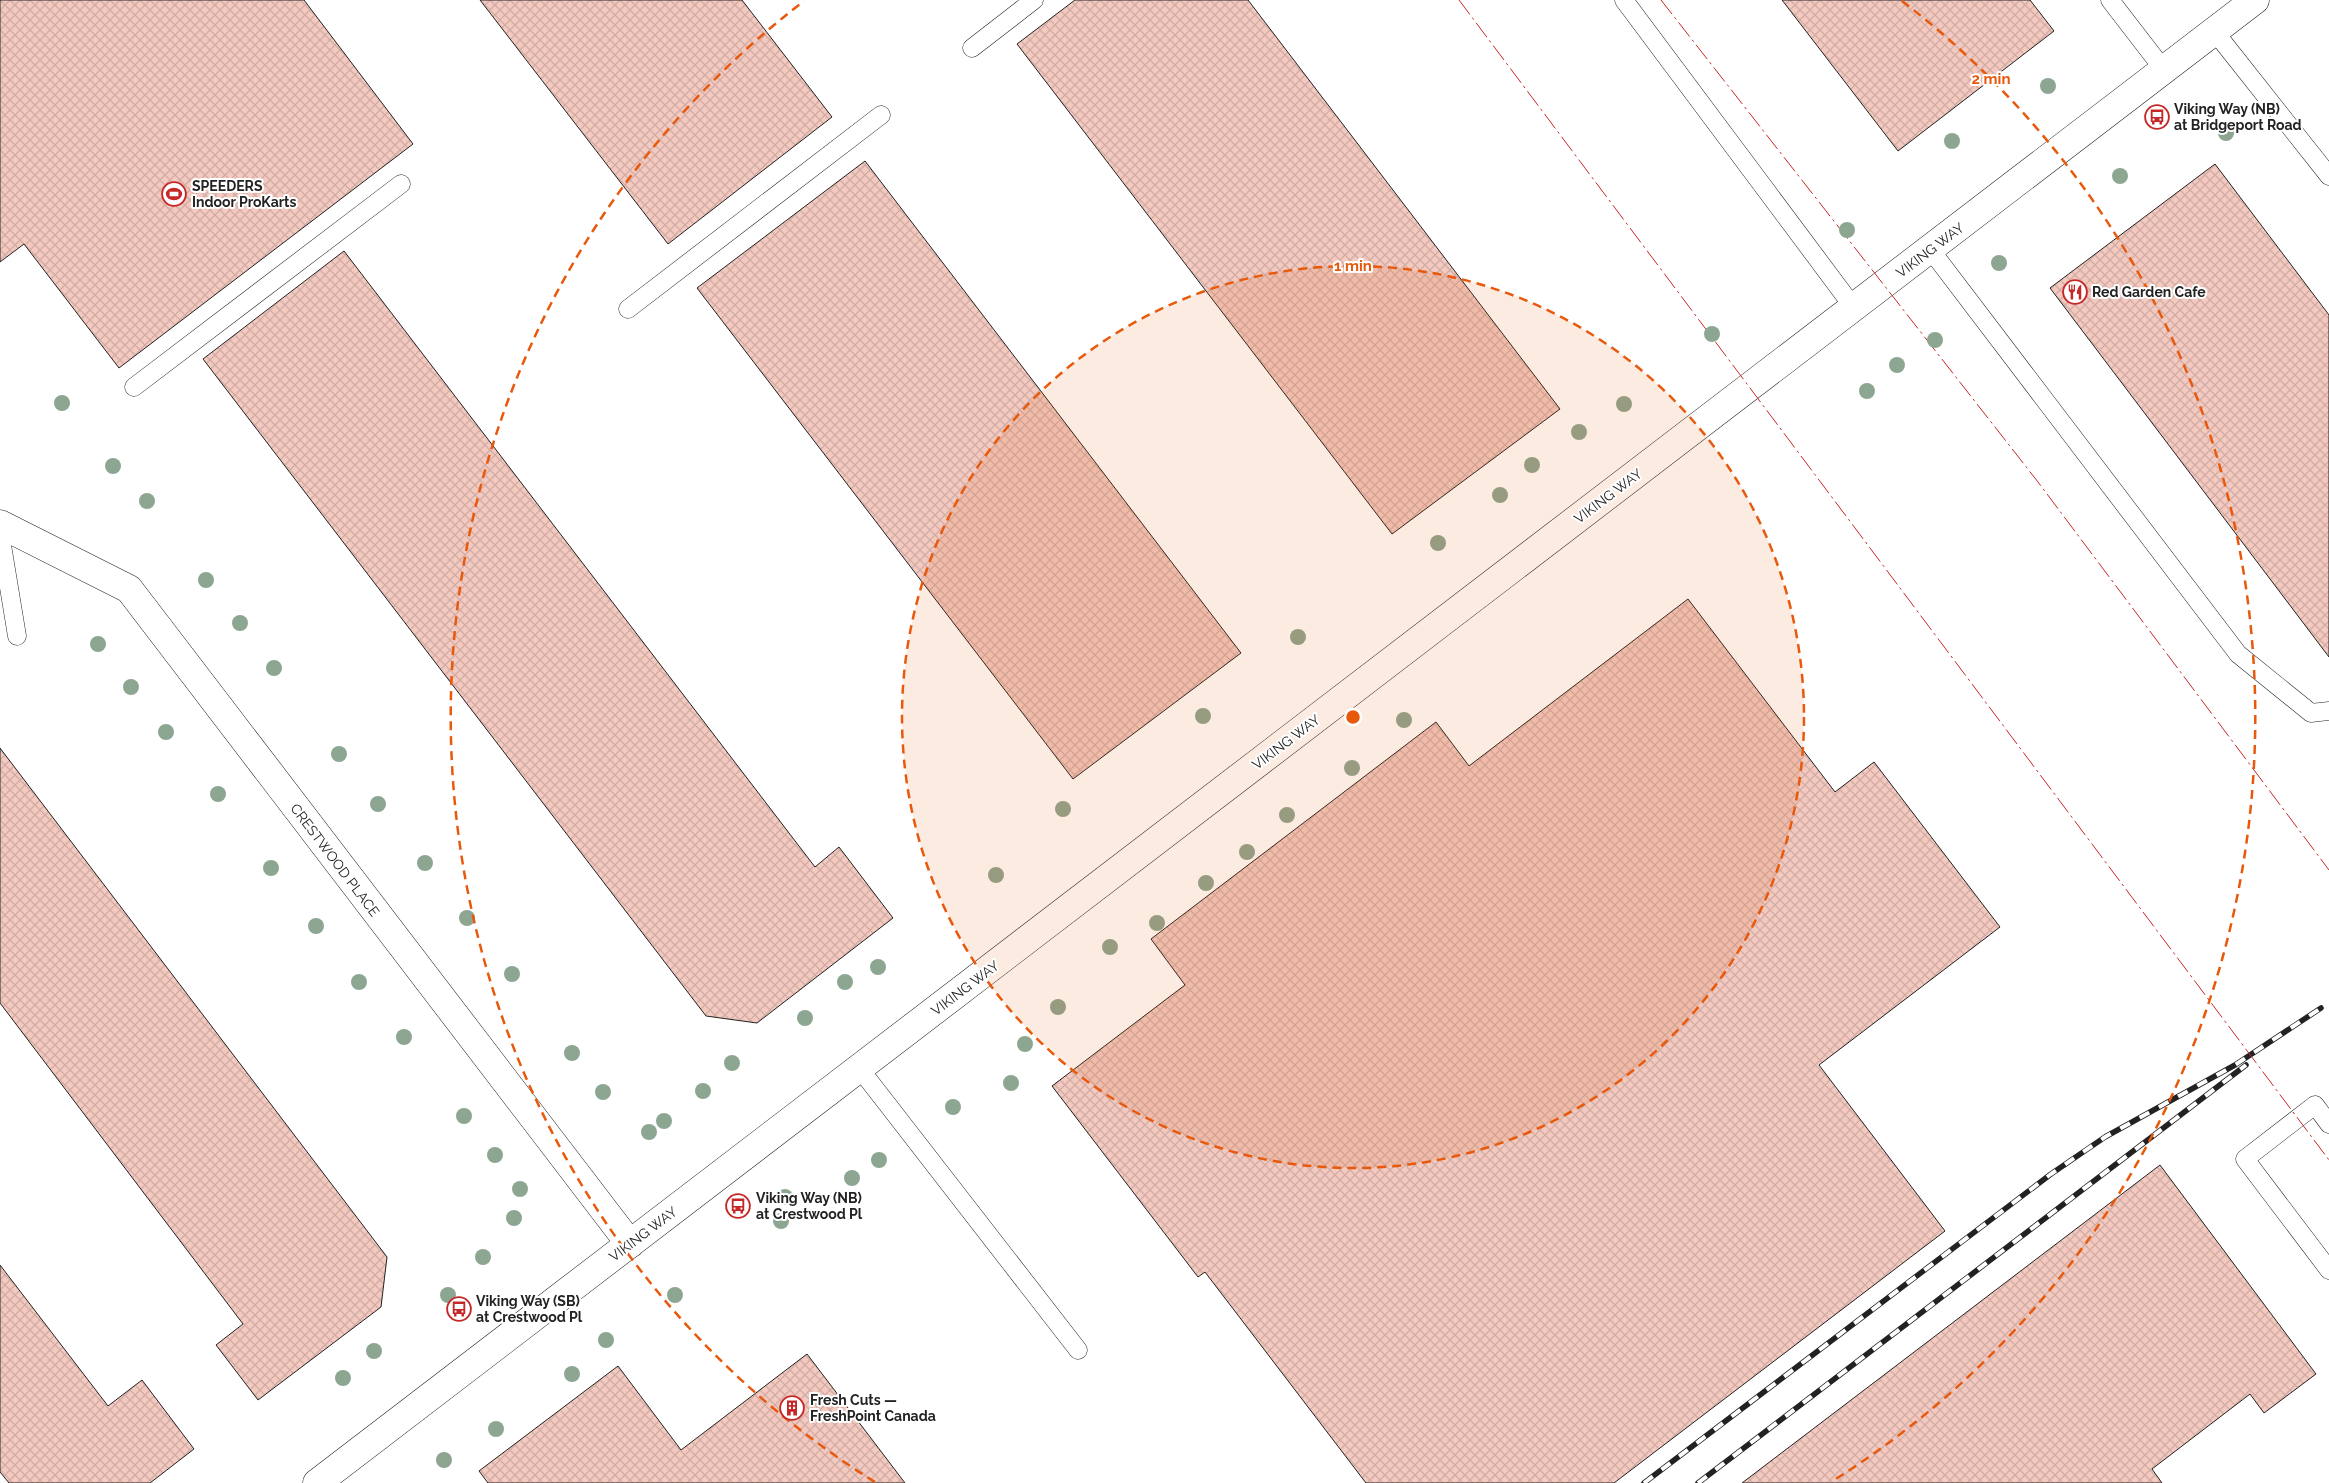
<svg xmlns="http://www.w3.org/2000/svg" width="2329" height="1483" font-family="Raleway,sans-serif">
<style>
.building{fill:url(#building-cross-hatch);stroke:#222}
.lines{fill:none;stroke-linecap:round;stroke-linejoin:round}
.lane-casing{stroke:#222;stroke-width:19}
.street-casing{stroke:#222;stroke-width:29}
.secondary-casing{stroke:#222;stroke-width:29}
.lane{stroke:#fff;stroke-width:18}
.street{stroke:#fff;stroke-width:28}
.secondary{stroke:#fff;stroke-width:28}
.rail-casing{stroke:#222;stroke-width:5.5}
.rail{stroke:#fff;stroke-width:4;stroke-dasharray:11;stroke-linecap:butt}
.power{stroke:#c62828;stroke-width:1;stroke-dasharray:18 4 2.5 4;stroke-linecap:butt}
.tree{fill:#8da692}
.ring{fill:none;stroke:#e8590c;stroke-width:2.5;stroke-dasharray:9 6}
.labels{text-anchor:middle;stroke-width:4;stroke-linejoin:round;paint-order:stroke}
.poi-label{font-size:14px;font-weight:bold;fill:#222;stroke:#fff;text-anchor:start}
.street-label{font-size:14px;fill:#222;stroke:#fff}
.centre{fill:#e8590c;stroke:#fff;stroke-width:2.5}
.ring-label{font-size:15px;text-anchor:middle;font-weight:bold;fill:#e8590c;stroke:#fff;stroke-width:4;stroke-linejoin:round;paint-order:stroke}
</style>
<defs>
<pattern id="building-cross-hatch" width="8" height="8" patternUnits="userSpaceOnUse" patternTransform="scale(1.25)"><rect width="8" height="8" fill="#f3c9c0"/><path d="M0 0l8 8M0 8l8-8" fill="none" stroke="#d0aca5"/></pattern>
</defs>
<rect width="100%" height="100%" fill="#fff"/>
<path class="building" d="M0,0H304L413,144L119,368L24,244L0,262Z
M480,0H742L832,117L668,244Z
M1075,0H1248L1560,409L1392,534L1017,44Z
M1782,0H2030L2054,31L1898,151Z
M865,161L1241,653L1073,779L697,288Z
M2215,164L2329,315V657L2050,288Z
M344,251L815,867L839,847L893,918L757,1023L706,1016L203,359Z
M1688,599L1835,792L1874,762L2000,927L1819,1065L1945,1231L1614,1483H1366L1205,1272L1198,1277L1052,1086L1185,985L1151,939L1436,722L1469,766Z
M0,748L387,1257L381,1307L258,1400L216,1345L243,1324L0,1003Z
M2160,1165L2316,1374L2264,1413L2250,1394L2152,1469L2162,1483H1742Z
M0,1265L108,1406L142,1380L194,1449L150,1483H9L0,1472Z
M807,1354L905,1483H488L479,1471L618,1366L681,1450Z"/>
<g class="lines">
<g class="lane-casing">
<path id="lane" d="M1624,0L1854,308
M2110,0L2164,70
M2215,32L2329,176
M972,48L1034,0
M1930,249L2238,654L2311,713L2329,711
M628,309L881,115
M134,387L401,184
M0,533L17,636
M860,1069L1078,1350
M2329,1124L2315,1105L2245,1159L2329,1270"/>
</g>
<g class="street-casing">
<path id="street" d="M0,524L129,589L630,1244"/>
</g>
<g class="secondary-casing">
<path id="secondary" d="M317,1483L2255,0"/>
</g>
<use href="#lane" class="lane"/>
<use href="#street" class="street"/>
<use href="#secondary" class="secondary"/>
<g class="rail-casing">
<path id="rail" d="M1644,1483L2051,1174L2105,1137L2235,1065L2321,1008
M1698,1483L2246,1065"/>
</g>
<use href="#rail" class="rail"/>
<path class="power" d="M1459,0L2329,1160
M1661,0L2038,482L2329,870"/>
</g>
<g class="tree">
<circle cx="2048" cy="86" r="8"/>
<circle cx="2226" cy="133" r="8"/>
<circle cx="1952" cy="141" r="8"/>
<circle cx="2120" cy="176" r="8"/>
<circle cx="1847" cy="230" r="8"/>
<circle cx="1999" cy="263" r="8"/>
<circle cx="1712" cy="334" r="8"/>
<circle cx="1935" cy="340" r="8"/>
<circle cx="1897" cy="365" r="8"/>
<circle cx="1867" cy="391" r="8"/>
<circle cx="62" cy="403" r="8"/>
<circle cx="1624" cy="404" r="8"/>
<circle cx="1579" cy="432" r="8"/>
<circle cx="1532" cy="465" r="8"/>
<circle cx="113" cy="466" r="8"/>
<circle cx="1500" cy="495" r="8"/>
<circle cx="147" cy="501" r="8"/>
<circle cx="1438" cy="543" r="8"/>
<circle cx="206" cy="580" r="8"/>
<circle cx="240" cy="623" r="8"/>
<circle cx="1298" cy="637" r="8"/>
<circle cx="98" cy="644" r="8"/>
<circle cx="274" cy="668" r="8"/>
<circle cx="131" cy="687" r="8"/>
<circle cx="1203" cy="716" r="8"/>
<circle cx="1404" cy="720" r="8"/>
<circle cx="166" cy="732" r="8"/>
<circle cx="339" cy="754" r="8"/>
<circle cx="1352" cy="768" r="8"/>
<circle cx="218" cy="794" r="8"/>
<circle cx="378" cy="804" r="8"/>
<circle cx="1063" cy="809" r="8"/>
<circle cx="1287" cy="815" r="8"/>
<circle cx="1247" cy="852" r="8"/>
<circle cx="425" cy="863" r="8"/>
<circle cx="271" cy="868" r="8"/>
<circle cx="996" cy="875" r="8"/>
<circle cx="1206" cy="883" r="8"/>
<circle cx="467" cy="918" r="8"/>
<circle cx="1157" cy="923" r="8"/>
<circle cx="316" cy="926" r="8"/>
<circle cx="1110" cy="947" r="8"/>
<circle cx="878" cy="967" r="8"/>
<circle cx="512" cy="974" r="8"/>
<circle cx="359" cy="982" r="8"/>
<circle cx="845" cy="982" r="8"/>
<circle cx="1058" cy="1007" r="8"/>
<circle cx="805" cy="1018" r="8"/>
<circle cx="404" cy="1037" r="8"/>
<circle cx="1025" cy="1044" r="8"/>
<circle cx="572" cy="1053" r="8"/>
<circle cx="732" cy="1063" r="8"/>
<circle cx="1011" cy="1083" r="8"/>
<circle cx="703" cy="1091" r="8"/>
<circle cx="603" cy="1092" r="8"/>
<circle cx="953" cy="1107" r="8"/>
<circle cx="464" cy="1116" r="8"/>
<circle cx="664" cy="1121" r="8"/>
<circle cx="649" cy="1132" r="8"/>
<circle cx="495" cy="1155" r="8"/>
<circle cx="879" cy="1160" r="8"/>
<circle cx="852" cy="1178" r="8"/>
<circle cx="520" cy="1189" r="8"/>
<circle cx="785" cy="1197" r="8"/>
<circle cx="514" cy="1218" r="8"/>
<circle cx="781" cy="1221" r="8"/>
<circle cx="483" cy="1257" r="8"/>
<circle cx="448" cy="1295" r="8"/>
<circle cx="675" cy="1295" r="8"/>
<circle cx="606" cy="1340" r="8"/>
<circle cx="374" cy="1351" r="8"/>
<circle cx="572" cy="1374" r="8"/>
<circle cx="343" cy="1378" r="8"/>
<circle cx="496" cy="1429" r="8"/>
<circle cx="444" cy="1460" r="8"/>
</g>
<circle cx="1353" cy="717" r="451" fill="#e8590c" fill-opacity=".12"/>
<g class="ring">
<circle cx="1353" cy="717" r="451"/>
<path d="M875 1482A902 902 0 0 1 804 1M1902 1A902 902 0 0 1 1831 1482"/>
</g>
<defs>
<g id="bus-ring" transform="scale(1.25)"><circle r="9.5" fill="#fff" stroke="#c62828" stroke-width="1.5"/><path d="M-5-6H5V4H4V6H2V4H-2V6H-4V4H-5ZM-3.5-4V0h7V-4ZM-3.5 1.2v1.5H-2V1.2ZM2 1.2v1.5H3.5V1.2Z" fill="#c62828"/></g>
<g id="stadium-ring" transform="scale(1.25)"><circle r="9.5" fill="#fff" stroke="#c62828" stroke-width="1.5"/><path d="M0-5a6.5 5 0 1 0 0 10a6.5 5 0 1 0 0-10ZM-3.5-1.8h7v3.6h-7Z" fill="#c62828"/></g>
<g id="restaurant-ring" transform="scale(1.25)"><circle r="9.5" fill="#fff" stroke="#c62828" stroke-width="1.5"/><path d="M-5-6h1v4h1v-4h1v4h1v-4h1v5L-1.5 .5V6h-2V.5L-5-1ZM5-6V6H3V1.5H1.5Q1.5-4 5-6Z" fill="#c62828"/></g>
<g id="building-ring" transform="scale(1.25)"><circle r="9.5" fill="#fff" stroke="#c62828" stroke-width="1.5"/><path d="M-4-6H4V6H1V3H-1V6H-4ZM-2.5-4.3h1.7v1.8h-1.7ZM.8-4.3h1.7v1.8H.8ZM-2.5-1h1.7V.8h-1.7ZM.8-1h1.7V.8H.8Z" fill="#c62828"/></g>
</defs>
<g fill-rule="evenodd">
<use href="#bus-ring" x="2157" y="117"/>
<use href="#stadium-ring" x="174" y="194"/>
<use href="#restaurant-ring" x="2075" y="292"/>
<use href="#bus-ring" x="738" y="1206"/>
<use href="#bus-ring" x="459" y="1309"/>
<use href="#building-ring" x="792" y="1408"/>
</g>
<g class="labels">
<g class="poi-label">
<text x="2174" y="114">Viking Way (NB)<tspan x="2174" dy="16">at Bridgeport Road</tspan></text>
<text x="192" y="191">SPEEDERS<tspan x="192" dy="16">Indoor ProKarts</tspan></text>
<text x="2092" y="297">Red Garden Cafe</text>
<text x="756" y="1203">Viking Way (NB)<tspan x="756" dy="16">at Crestwood Pl</tspan></text>
<text x="476" y="1306">Viking Way (SB)<tspan x="476" dy="16">at Crestwood Pl</tspan></text>
<text x="810" y="1405">Fresh Cuts —<tspan x="810" dy="16">FreshPoint Canada</tspan></text>
</g>
<g class="street-label">
<text transform="translate(1930 250) rotate(-37)" y="5">VIKING WAY</text>
<text transform="translate(1608 496) rotate(-37)" y="5">VIKING WAY</text>
<text transform="translate(1286 742) rotate(-37)" y="5">VIKING WAY</text>
<text transform="translate(335 860) rotate(53)" y="5">CRESTWOOD PLACE</text>
<text transform="translate(965 988) rotate(-37)" y="5">VIKING WAY</text>
<text transform="translate(643 1234) rotate(-37)" y="5">VIKING WAY</text>
</g>
</g>
<circle cx="1353" cy="717" r="8" class="centre"/>
<g class="ring-label">
<text x="1991" y="84">2 min</text>
<text x="1353" y="271">1 min</text>
</g>
</svg>
